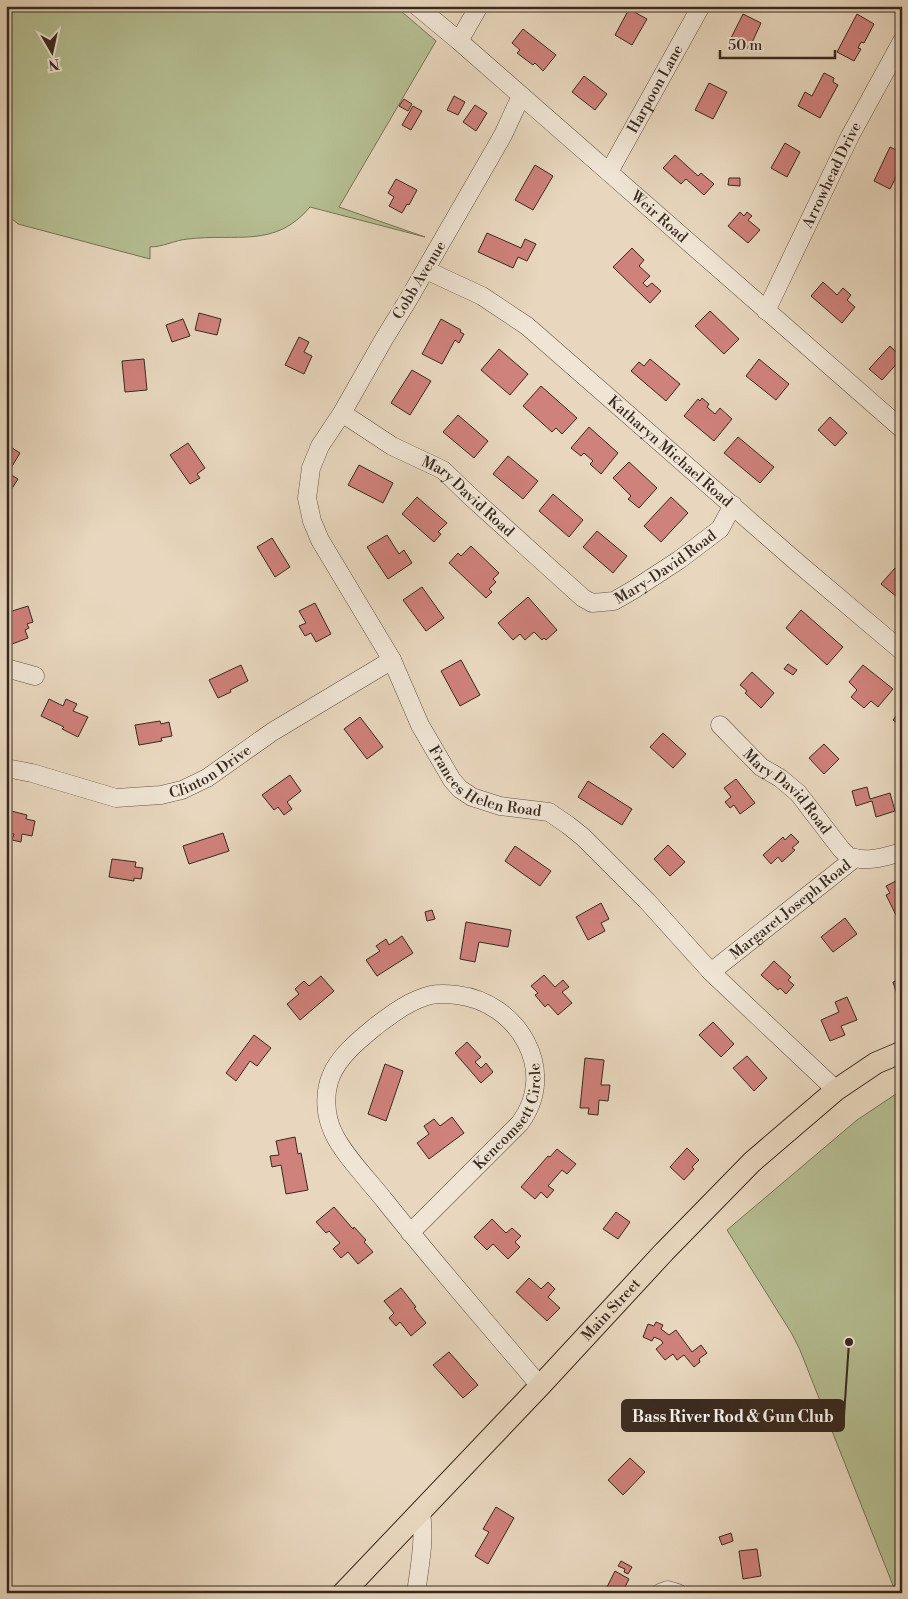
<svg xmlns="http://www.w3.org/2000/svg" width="908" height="1599" font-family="'Libre Bodoni',serif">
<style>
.green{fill:#b5be92;stroke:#767458}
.building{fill:#cf817b;stroke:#38291f}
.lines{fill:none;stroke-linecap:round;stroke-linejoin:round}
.minor-casing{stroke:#645447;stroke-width:19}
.major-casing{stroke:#38291f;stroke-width:23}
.minor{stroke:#f0e5d5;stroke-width:18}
.major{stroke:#e8d7be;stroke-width:21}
.labels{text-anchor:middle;stroke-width:4.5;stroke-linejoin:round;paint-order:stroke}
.street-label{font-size:15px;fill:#38291f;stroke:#f0e5d5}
.leader{fill:none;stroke:#38291f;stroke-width:2}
.callout-dot{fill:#38291f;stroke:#f0e5d5;stroke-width:2}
.callout{fill:#38291f;stroke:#38291f;stroke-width:2}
.callout-label{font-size:16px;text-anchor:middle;font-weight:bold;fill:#fff}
</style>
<rect width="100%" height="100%" fill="#e8d7be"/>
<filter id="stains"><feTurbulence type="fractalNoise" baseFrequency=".004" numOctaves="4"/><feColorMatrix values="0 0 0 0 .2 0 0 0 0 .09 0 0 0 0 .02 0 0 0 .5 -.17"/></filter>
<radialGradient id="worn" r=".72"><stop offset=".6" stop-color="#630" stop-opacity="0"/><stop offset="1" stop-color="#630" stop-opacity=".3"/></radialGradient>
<path class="green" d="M6,6H395L436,41L339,207L425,237L310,207C275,249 236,233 188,239C175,240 163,247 150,247V259L18,224L6,214Z
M902,1090V1593H896L800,1350L792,1334L727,1230L857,1120Z"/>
<path class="building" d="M629,9L647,19L632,45L615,35Z
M743,14L761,23L749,49L730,40Z
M857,14L874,24L864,43L861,42L858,48L861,49L854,61L837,52Z
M523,29L556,55L543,71L535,63L533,65L517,53L520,50L512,43Z
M824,73L834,78L833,82L838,85L820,118L798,106L805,92L812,96Z
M584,76L607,94L595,110L572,92Z
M709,83L727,92L713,119L695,110Z
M454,96L465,102L458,115L447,110Z
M404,99L412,104L408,111L399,106Z
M475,105L487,113L476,131L463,122Z
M413,106L422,111L411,130L402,125Z
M785,143L800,152L787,177L771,168Z
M890,147L902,153V165L890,189L874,181Z
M675,155L698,176L701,173L714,184L704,195L686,179L681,184L663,168Z
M535,165L553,176L533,210L515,200Z
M729,178H740V186L728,185Z
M396,179L417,190L409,205L407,204L402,213L389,206L394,197L388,193Z
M740,212L744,216L747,212L752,216L748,220L760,230L748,243L728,226Z
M487,233L521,248L525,239L536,244L527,261L518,257L513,268L478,252Z
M632,248L644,260L639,266L650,276L643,283L647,287L652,283L661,291L650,303L613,267Z
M823,282L837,295L843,288L851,295L847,300L855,307L842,323L811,296Z
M710,311L739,339L724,354L695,326Z
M199,313L221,319L217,335L195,330Z
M183,319L190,336L172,342L166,325Z
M441,319L461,330L460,332L464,334L459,343L455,340L442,364L422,354Z
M299,337L309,342L304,352L312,356L304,374L285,365Z
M890,346L902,358L882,380L869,369Z
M499,349L528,374L510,395L481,370Z
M144,359L147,390L125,392L122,361Z
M650,359L680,384L666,401L631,371L639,362L644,366Z
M759,359L789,384L776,400L746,376Z
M412,370L431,381L410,415L391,403Z
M541,386L577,418L562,434L556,428L552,432L523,406Z
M702,398L709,404L707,407L715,414L720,408L732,419L714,441L684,416L698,399L700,401Z
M458,415L488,441L474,458L443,432Z
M830,417L847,433L835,446L818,430Z
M589,427L618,453L601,474L590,464L593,461L584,453L581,456L571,448Z
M738,437L774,467L760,483L724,453Z
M188,443L205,468L197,474L200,478L190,484L170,455Z
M6,444L20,453L8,473L18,479L11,490L8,488L6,491Z
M508,456L538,481L523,499L493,474Z
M629,462L657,488L639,508L628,499L631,496L613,478Z
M359,465L393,483L383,503L348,485Z
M553,494L583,520L569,537L539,511Z
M417,497L447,523L438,532L441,534L434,542L402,514Z
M671,497L688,513L661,542L644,526Z
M597,531L627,556L613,573L583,547Z
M387,535L399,554L404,550L412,563L388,579L367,547Z
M272,538L290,567L275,577L257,547Z
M471,546L499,573L493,579L496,582L489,589L492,592L486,598L449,563L458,553L461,556Z
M895,568L902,574V601L881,584Z
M422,587L444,618L426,631L403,600Z
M528,597L557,630L546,640L544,638L542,640L534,632L525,640L520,634L513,640L498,623Z
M315,603L331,634L316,642L311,633L305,636L299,626L306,623L299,611Z
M28,606L33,622L27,624L29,628L25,630L28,638L7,646L6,613Z
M801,610L843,647L827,665L786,628Z
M461,660L480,695L460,706L441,671Z
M788,664L797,670L793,675L784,669Z
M241,665L248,681L230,690L231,692L218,698L209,680Z
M863,665L893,689L878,707L871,701L864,708L851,697L857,690L849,682Z
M752,672L774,693L761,708L745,693L747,691L740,685Z
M49,699L63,706L66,699L77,704L73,711L88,717L78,737L62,729L64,727L41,716Z
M902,708V727L893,720Z
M360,717L383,747L367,759L344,729Z
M160,721L161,724L169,722L172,736L161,738L162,741L139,745L135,725Z
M663,733L686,754L673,768L650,747Z
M824,744L839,759L824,774L809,758Z
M290,775L301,791L287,802L292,809L284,815L278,807L274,810L262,795Z
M736,779L755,803L740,814L734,805L730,808L725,802L731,797L724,788Z
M588,781L632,809L622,825L578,797Z
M867,787L870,799L890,793L895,811L876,817L872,801L856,806L852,791Z
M11,811L27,815L26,819L35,821L32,836L22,834L21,842L12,840L14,834L6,832V814L11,815Z
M223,833L229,851L189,864L183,846Z
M791,834L799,842L792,848L795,850L782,862L778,857L771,864L763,855L783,837L785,840Z
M668,845L685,862L670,876L654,859Z
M515,846L551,871L540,886L505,861Z
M112,859L136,862L135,867L143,868L141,879L134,878V881L109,877Z
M902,878V912L896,915L886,895L890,893L886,886Z
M601,903L609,919L601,923L605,931L588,940L576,917Z
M432,910L435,919L427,921L425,912Z
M845,918L857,934L833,952L821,937Z
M466,922L511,930L508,947L479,942L475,962L460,959Z
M402,936L413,953L377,976L366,960L380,951L376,946L386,939L389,945Z
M774,961L791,977L788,980L794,985L786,994L780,988L778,990L761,975Z
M544,975L555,987L563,980L569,987L562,992L572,1003L558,1015L548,1004L545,1007L535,995L538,993L531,986Z
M321,976L334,991L300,1020L287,1004L299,994L295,989L304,981L309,986Z
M902,979V1000L899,1001L893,982Z
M847,997L857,1020L841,1026L845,1035L830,1041L821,1020L839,1012L835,1002Z
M713,1022L734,1044L721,1057L699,1035Z
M254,1035L271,1048L257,1066L250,1061L236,1081L226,1073Z
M467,1042L481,1057L475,1062L481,1068L486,1063L493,1072L481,1083L455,1053Z
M747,1056L767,1078L754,1091L733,1068Z
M585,1058L604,1060L601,1085H610L608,1101L599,1100L598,1115L588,1114L589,1108H580Z
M385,1064L403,1071L386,1121L368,1114Z
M452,1117L464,1133L429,1159L417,1143L429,1134L424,1126L434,1119L440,1126Z
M295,1137L298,1154L301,1153L308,1190L286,1194L281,1165L272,1167L270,1156L279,1155L276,1141Z
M687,1148L699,1160L692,1167L694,1169L684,1180L670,1167Z
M557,1149L576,1164L567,1174L562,1170L548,1186L554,1190L547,1198L541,1192L535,1199L521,1187L548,1156L550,1157Z
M334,1207L353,1229L354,1227L366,1240L364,1242L373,1252L358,1264L348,1252L341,1258L333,1249L340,1243L329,1231L326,1233L316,1222Z
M616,1212L630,1222L618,1239L603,1229Z
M492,1219L506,1233L512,1228L521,1236L515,1242L520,1247L508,1259L493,1244L487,1250L474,1237Z
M529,1278L541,1289L548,1282L555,1289L548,1297L560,1308L547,1321L516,1292Z
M401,1288L416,1307L414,1308L426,1323L411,1336L400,1322L396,1326L389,1318L394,1313L384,1301Z
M656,1322L663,1325L661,1329L669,1335L676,1330L692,1352L701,1345L707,1353L699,1359L700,1362L694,1367L684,1355L677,1360L673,1354L665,1360L656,1349L663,1343L661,1340L654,1337L652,1341L643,1337L648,1324L654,1326Z
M449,1352L478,1385L463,1398L433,1365Z
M630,1458L645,1472L623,1495L608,1480Z
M496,1507L514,1518L488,1564L475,1556L489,1532L483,1529Z
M731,1533L733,1541L722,1545L719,1537Z
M757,1549L761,1576L743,1579L739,1551Z
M621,1561L632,1567L628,1574L624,1572L625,1569L618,1566Z
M615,1571L629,1579L622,1593H604Z"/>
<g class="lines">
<g class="minor-casing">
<g id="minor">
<path id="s1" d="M417,6L459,41L902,429"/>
<path d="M459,41L479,6"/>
<path id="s2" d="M521,96L503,135L408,300L384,339L342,413L320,446L311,468L307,498L312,521L320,540L392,660L420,725L452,780L460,789L472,797L500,806L549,812L568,825L583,837L647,901L711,972L836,1090"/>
<path id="s3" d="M609,172L701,6"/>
<path id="s4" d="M426,270L482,296L527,326L799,564L902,651"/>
<path id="s5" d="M766,311L850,136L902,41"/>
<path id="s6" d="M342,413L392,446L443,470L470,496L583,598L592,603L614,601L633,590L679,560L720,529L733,505"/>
<path d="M6,668L35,676"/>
<path id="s7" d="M720,725L761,767L780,778L798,793L841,849L849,857L855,858"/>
<path id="s8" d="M6,768L32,773L116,798L161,795L182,790L207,778L272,732L392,660"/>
<path id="s9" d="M711,972L855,858C871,862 886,856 902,852"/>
<path id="s10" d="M410,1233L520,1123C559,1071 518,1002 457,995C449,994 440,993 431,995C410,1000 392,1014 376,1026C359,1040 339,1056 331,1076C324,1093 325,1115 333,1132C342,1153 370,1182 385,1201C435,1264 488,1324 540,1386"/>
<path d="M416,1593C420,1564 425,1540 421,1512"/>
<path d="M660,1593L668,1590L678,1593"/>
</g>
</g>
<g class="major-casing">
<g id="major">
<path id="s11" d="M343,1593L540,1386L664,1252L752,1162L836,1090L876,1063L902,1052"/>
</g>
</g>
<use href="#minor" class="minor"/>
<use href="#major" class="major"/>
</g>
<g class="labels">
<g class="street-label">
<text dy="5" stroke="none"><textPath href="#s3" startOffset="95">Harpoon Lane</textPath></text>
<text dy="5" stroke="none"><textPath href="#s5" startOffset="151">Arrowhead Drive</textPath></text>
<text dy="5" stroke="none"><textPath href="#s1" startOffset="321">Weir Road</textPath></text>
<text transform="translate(419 280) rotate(-59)" y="5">Cobb Avenue</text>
<text dy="5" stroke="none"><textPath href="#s4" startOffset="306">Katharyn Michael Road</textPath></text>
<text dy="5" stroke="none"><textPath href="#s6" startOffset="152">Mary David Road</textPath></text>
<text dy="5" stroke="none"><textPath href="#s6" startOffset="400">Mary-David Road</textPath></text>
<text dy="5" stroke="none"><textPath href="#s8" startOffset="214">Clinton Drive</textPath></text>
<text dy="5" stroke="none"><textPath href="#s2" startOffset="806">Frances Helen Road</textPath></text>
<text dy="5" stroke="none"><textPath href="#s7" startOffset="95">Mary David Road</textPath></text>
<text dy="5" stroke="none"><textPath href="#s9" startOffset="101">Margaret Joseph Road</textPath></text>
<text dy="5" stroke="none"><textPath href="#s10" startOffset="156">Kencomsett Circle</textPath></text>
<text dy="5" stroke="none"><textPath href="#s11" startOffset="390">Main Street</textPath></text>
</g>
</g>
<path class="leader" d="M849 1342L844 1416"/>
<circle class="callout-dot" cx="849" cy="1342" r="5"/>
<rect class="callout" x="622" y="1400" width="222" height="31" rx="5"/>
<g class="callout-label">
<text x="733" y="1422">Bass River Rod &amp; Gun Club</text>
</g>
<rect width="908" height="1599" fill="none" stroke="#e8d7be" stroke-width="25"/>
<rect x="8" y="8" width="893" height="1584" fill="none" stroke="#38291f" stroke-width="2.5"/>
<rect x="12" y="12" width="883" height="1574" fill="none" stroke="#38291f"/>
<g transform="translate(52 52) rotate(171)" stroke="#f0e5d5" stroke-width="4" paint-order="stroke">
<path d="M0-4L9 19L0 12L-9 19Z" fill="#38291f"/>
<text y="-8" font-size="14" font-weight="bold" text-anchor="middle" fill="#38291f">N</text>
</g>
<path d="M720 50v8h115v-8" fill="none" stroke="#38291f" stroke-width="2.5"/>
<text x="728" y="50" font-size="15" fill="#38291f" stroke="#f0e5d5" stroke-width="4" paint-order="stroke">50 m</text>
<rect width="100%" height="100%" filter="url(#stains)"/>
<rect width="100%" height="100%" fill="url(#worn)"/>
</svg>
